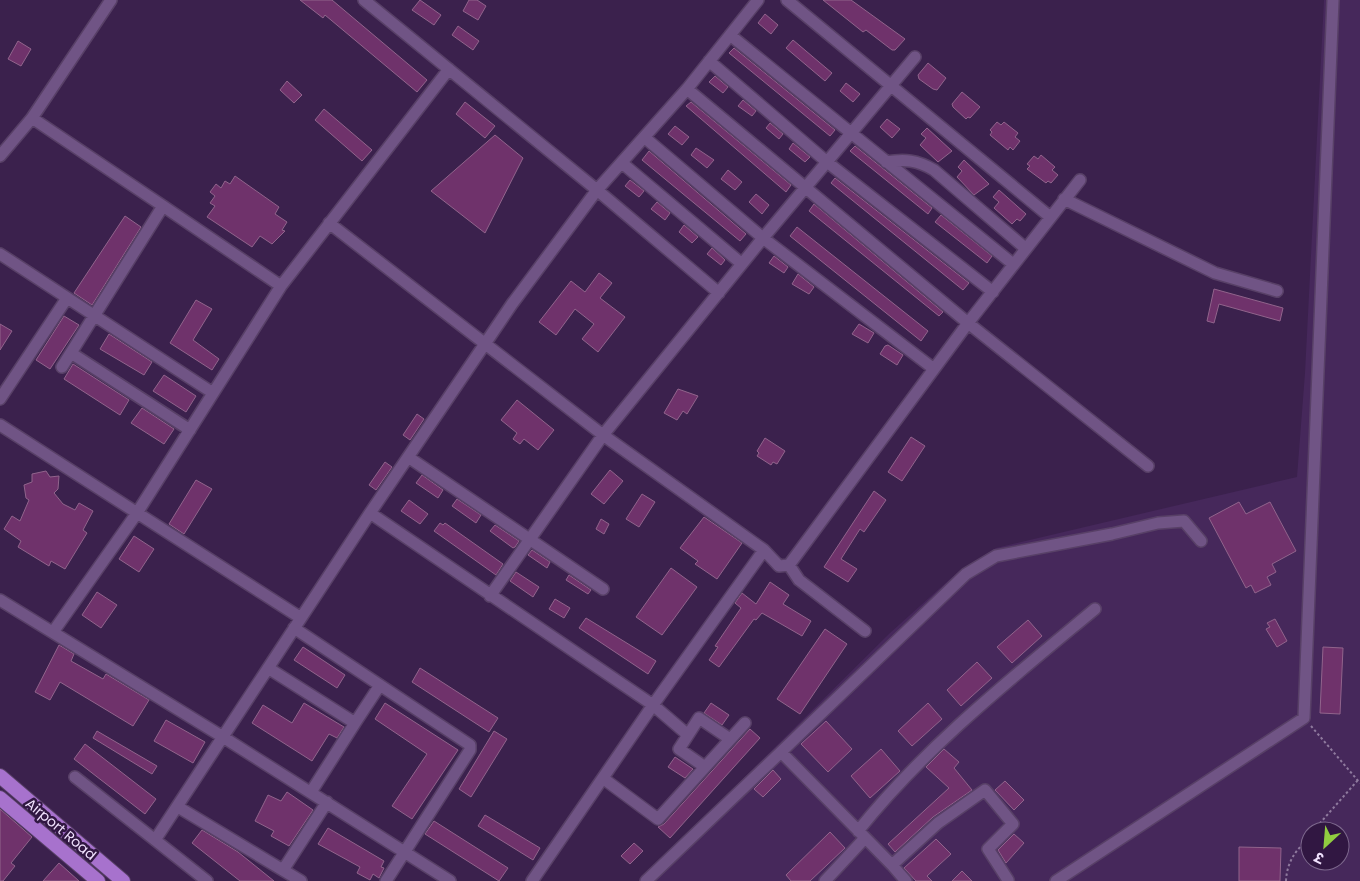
<svg xmlns="http://www.w3.org/2000/svg" width="1360" height="881" font-family="Poppins,'Noto Sans Devanagari',sans-serif">
<style>
.built{fill:#46285b;fill-rule:evenodd}
.building{fill:#6f326b;stroke:#91648c}
.lines{fill:none;stroke-linecap:round;stroke-linejoin:round}
.minor-casing{stroke:#584067;stroke-width:14}
.major-casing{stroke:#584067;stroke-width:16}
.path{stroke:#8f7a9e;stroke-width:2;stroke-dasharray:2.5 2.5;stroke-linecap:butt}
.minor{stroke:#705485;stroke-width:11}
.major{stroke:#a772cd;stroke-width:14}
.labels{text-anchor:middle;stroke-width:5;stroke-linejoin:round;paint-order:stroke}
.street-label{font-size:14px;fill:#f0e1fd;stroke:#311742}
</style>
<rect width="100%" height="100%" fill="#3b214d"/>
<path class="built" d="M1324,0H1360V881H640L890,633L959,571L996,548L1297,477L1305,373ZM1310,831H1340V861H1310Z"/>
<path class="building" d="M300,0H332L427,80L417,92L325,15L323,18Z
M420,0L441,15L434,25L412,10Z
M469,0H477L486,6L478,20L463,11Z
M823,0H851L905,39L895,50H892L866,30L863,32Z
M765,14L778,25L771,34L758,23Z
M458,26L479,41L473,50L452,35Z
M793,40L832,73L825,81L786,48Z
M18,41L31,49L21,66L8,59Z
M734,48L835,130L830,136L729,53Z
M928,63L946,78L937,90L933,89L919,79L918,75Z
M715,76L728,87L723,93L709,82Z
M287,81L302,95L294,103L280,90Z
M846,83L860,94L853,102L840,91Z
M962,92L980,107L970,118L968,117L966,119L953,107L952,104Z
M743,100L756,111L752,116L738,106Z
M465,102L495,126L485,138L456,114Z
M691,102L791,185L786,192L686,106Z
M324,109L372,150L362,161L315,120Z
M887,119L900,129L892,138L880,127Z
M997,122L1001,125L1004,122L1018,133L1015,137L1020,141L1013,150L1010,147L1008,150L990,135L992,132L990,130Z
M770,123L783,134L779,139L766,128Z
M675,126L689,137L682,145L668,134Z
M927,128L952,151L938,162L920,145L926,138L921,134Z
M495,135L523,158L485,233L431,191Z
M793,143L810,157L805,162L789,149Z
M855,146L932,208L928,214L850,151Z
M696,148L714,160L707,168L691,155Z
M649,151L746,234L740,241L642,160Z
M1041,155L1055,167L1052,170L1058,175L1051,183L1048,181L1046,183L1027,169L1030,166L1027,164L1034,156L1038,159Z
M964,160L989,184L974,195L957,177L962,171L958,167Z
M728,170L742,182L735,190L721,179Z
M235,176L279,207L275,214L287,222L282,230L285,231L272,244L260,236L252,247L207,217L215,206L210,203L215,196L210,192L216,184L221,188L225,181L230,184Z
M835,178L969,283L963,290L831,183Z
M630,180L644,191L639,197L625,186Z
M999,190L1026,214L1020,221L1017,219L1012,224L994,208L999,202L993,197Z
M756,194L769,205L762,214L749,202Z
M657,202L670,213L665,220L651,209Z
M814,204L943,312L939,316L809,211Z
M941,215L992,256L987,263L935,222Z
M125,216L141,227L92,305L74,293Z
M684,225L698,237L692,243L679,232Z
M797,227L928,331L921,341L790,236Z
M712,248L725,260L721,265L707,254Z
M774,256L788,267L784,273L769,263Z
M599,273L612,283L600,298L625,317L598,352L582,339L594,324L575,309L556,335L539,322L571,281L585,292Z
M798,274L814,287L809,294L792,284Z
M1214,289L1283,308L1280,321L1219,304L1214,323L1207,321Z
M196,300L212,309L193,340L219,359L212,370L170,343Z
M64,316L79,325L50,369L36,360Z
M0,324L12,331L0,350Z
M859,324L874,333L868,343L852,334Z
M109,334L152,362L144,375L100,349Z
M888,345L903,355L897,365L880,354L885,346Z
M73,364L129,400L120,415L64,379Z
M164,375L196,396L186,412L153,391Z
M678,389L698,396L687,414L683,411L677,420L664,413Z
M517,400L554,430L538,450L524,439L520,444L513,439L517,433L501,420Z
M142,408L174,429L164,444L131,423Z
M417,414L424,419L410,440L403,435Z
M911,437L925,446L902,481L888,472Z
M765,438L785,451L777,464L773,462L771,465L757,456L759,453L757,451Z
M385,462L392,467L376,490L369,485Z
M610,470L623,481L604,504L591,494Z
M46,471L50,477L59,476L58,489L54,493L63,504L75,510L79,503L93,511L83,530L87,533L65,569L51,561L49,566L18,547L21,541L4,529L12,516L20,521L29,500L26,498L24,485L32,482V474Z
M422,475L443,490L438,498L416,483Z
M196,480L212,489L184,534L169,524Z
M874,491L886,500L864,532L860,529L841,559L857,569L848,582L824,567Z
M642,494L655,502L639,527L626,519Z
M457,499L481,515L476,523L452,506Z
M409,500L428,514L420,524L401,511Z
M1239,502L1246,514L1270,502L1296,551L1272,564L1276,572L1267,577L1271,585L1255,593L1251,585L1246,588L1209,518Z
M704,517L742,543L717,579L695,564L698,561L680,548Z
M601,519L609,524L604,534L596,529Z
M440,523L443,525L445,523L503,564L496,575L434,531Z
M495,525L519,541L515,547L513,548L490,531Z
M134,536L154,549L139,572L119,559Z
M532,550L550,562L547,568L528,555Z
M671,568L697,587L662,635L636,617Z
M516,572L539,587L533,597L510,581Z
M569,575L591,590L588,594L566,580Z
M770,582L789,595L783,604L811,621L802,636L762,613L756,620L754,619L719,667L709,660L718,647L715,646L741,608L735,603L742,593L756,604Z
M97,592L117,605L101,628L82,615Z
M555,599L570,608L564,618L549,609Z
M586,618L656,661L648,674L579,628Z
M1275,619L1287,641L1277,647L1266,629L1270,627L1267,623Z
M1028,620L1042,636L1012,663L997,647Z
M825,629L847,644L800,714L777,699Z
M59,645L74,654L71,661L103,679L106,674L149,700L133,726L60,682L50,700L35,692Z
M303,647L345,675L337,688L294,660Z
M1323,647L1343,648L1340,714L1320,713Z
M977,662L992,678L961,706L947,690Z
M420,668L498,718L489,732L412,682Z
M304,703L344,727L337,738L329,734L312,761L252,723L263,705L292,723Z
M385,703L458,750L412,819L392,806L427,754L375,719Z
M711,703L729,715L722,725L704,713Z
M928,703L942,719L912,746L898,731Z
M166,720L205,742L193,763L154,741Z
M826,721L852,749L828,772L801,744Z
M750,729L760,738L670,838L658,827L664,824Z
M97,731L157,766L152,774L93,738Z
M494,731L507,739L471,797L459,789Z
M85,744L156,799L145,814L74,759Z
M881,749L900,771L870,798L851,776Z
M944,749L959,762L954,768L972,790L933,817L895,852L888,844L949,788L926,767Z
M675,757L693,769L685,778L668,767Z
M773,770L781,779L763,797L754,789Z
M1005,781L1024,800L1014,810L995,790Z
M287,792L313,810L289,846L271,836L274,831L255,821L268,795L281,801Z
M0,809L32,837L11,863L15,866L3,881H0Z
M485,815L540,848L533,860L478,826Z
M434,821L508,868L499,881L425,834Z
M328,828L384,861L381,867L384,868L379,878L373,874L370,880L357,873L360,867L318,844Z
M202,830L238,852L274,881H240L192,843Z
M830,832L845,848L810,881H791L786,875Z
M1014,834L1024,843L1006,863L998,850Z
M936,839L951,854L927,876L932,881H916L904,868Z
M634,843L643,851L630,864L621,856Z
M1239,847L1281,848L1280,881H1239Z
M59,863L79,881H43Z
M962,871L972,881H952Z"/>
<g class="lines">
<g class="minor-casing">
<path id="minor" d="M364,0L597,190L719,293
M787,0L1049,216
M730,35L1013,264
M709,61L827,162L993,292
M687,89L968,323L1148,466
M32,118L111,0
M644,137L763,238L934,369
M0,156L32,118L163,206
M886,162C905,159 917,160 934,170L1025,248
M622,163L742,264
M1064,199L1215,273L1277,291
M329,223L603,435L763,238L915,57
M0,254L213,393
M71,353L190,430
M62,367L163,206L281,286
M0,399L67,298
M0,425L301,618
M408,457L603,589
M370,513L653,705L688,735
M764,550L779,566L789,565L968,323L1080,180
M789,565L799,580L865,631
M490,596L603,435L764,550L653,705L532,881
M0,600L223,737L450,881
M294,628L470,745V750L386,881
M53,632L137,513L281,286L449,69
M268,668L355,723L311,792
M355,723L380,685
M781,752L966,574L996,556L1112,534L1158,523L1184,521L1201,541
M705,767L679,749L699,718L730,739
M75,777L155,840
M604,779L658,819L745,723
M178,807L301,881
M858,831C926,746 1012,678 1095,609
M892,865L906,881
M283,870L327,802
M207,881L155,840L370,513L512,304L597,190L687,89L758,0
M646,881L781,752L892,865L938,823L985,790L1013,824L988,849L1008,880L1007,881
M825,881L865,838
M1056,881L1304,718L1333,0"/>
</g>
<g class="major-casing">
<path id="major" d="M0,776L123,881
M0,798L98,881"/>
</g>
<path class="path" d="M1311,726L1360,783
M1313,831L1358,780
M1286,881C1287,861 1296,850 1310,837"/>
<use href="#minor" class="minor"/>
<use href="#major" class="major"/>
</g>
<g class="labels">
<g class="street-label">
<text transform="translate(61 829) rotate(40)" y="5">Airport Road</text>
</g>
</g>
<g transform="translate(1325 846) rotate(206)"><circle r="24" fill="#311742" stroke="#7d688d"/>
<path d="M0-4L9 19L0 12L-9 19Z" fill="#91cd40"/>
<text y="-8" font-size="14" font-weight="bold" text-anchor="middle" fill="#f0e1fd">उ</text>
</g>
</svg>
